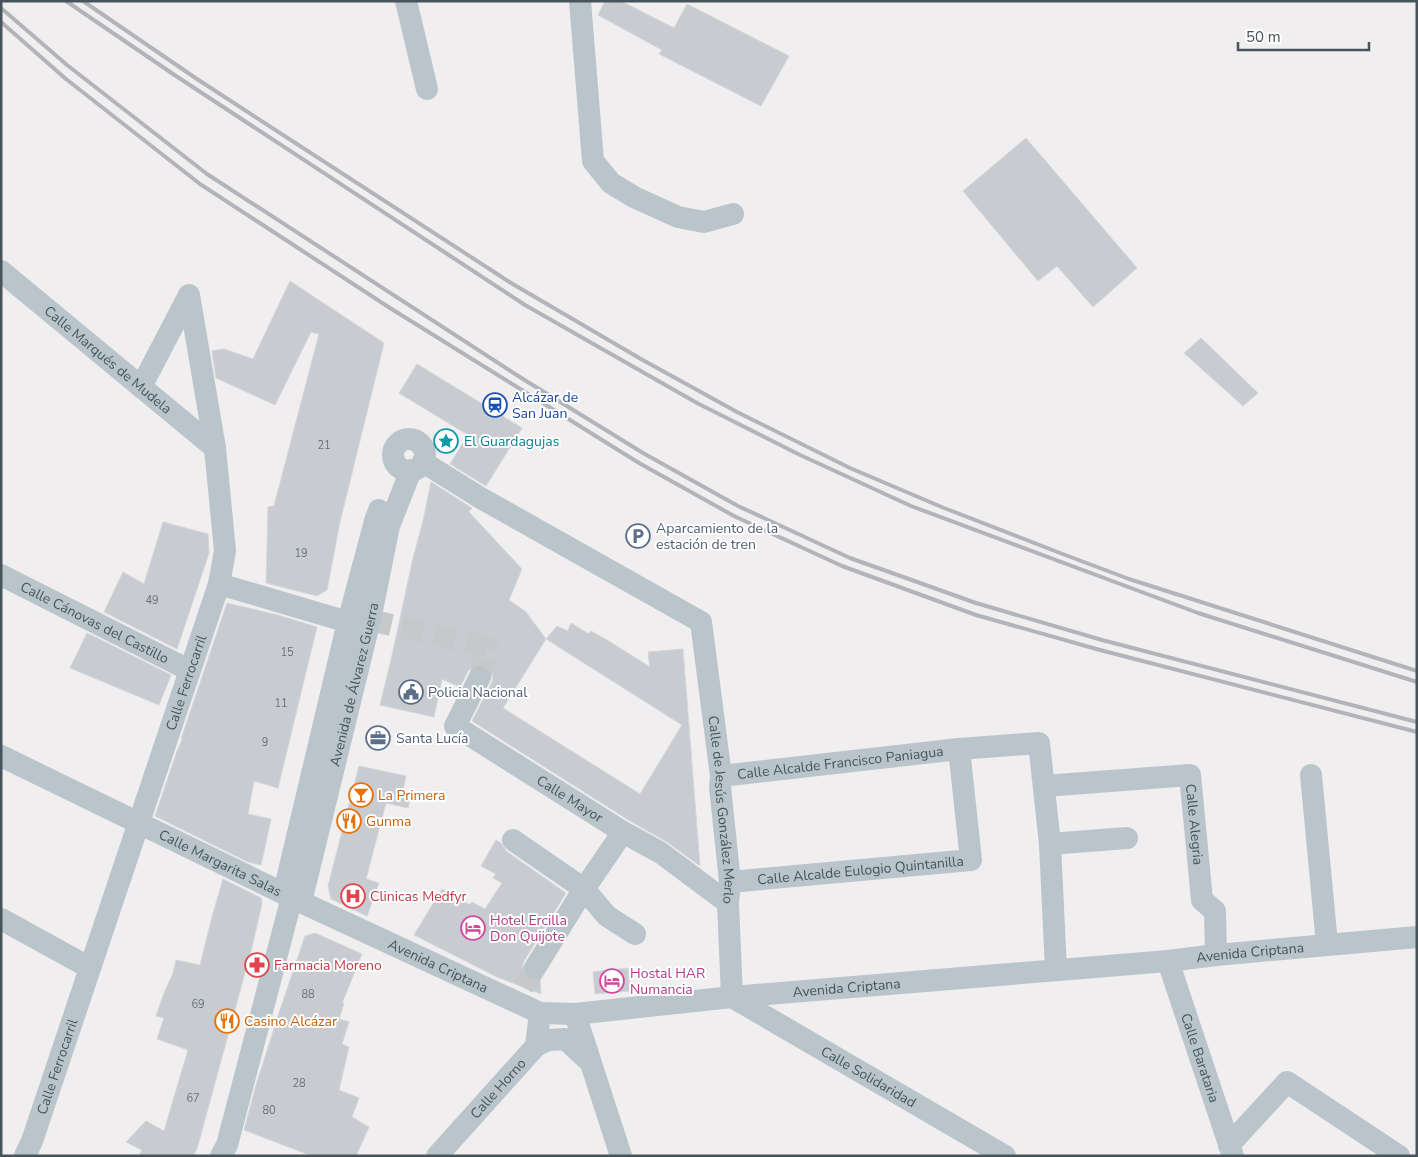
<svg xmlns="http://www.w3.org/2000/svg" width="1418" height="1157" font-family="'Nunito Sans',sans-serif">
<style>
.building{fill:#c8ccd1;stroke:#d3d6da;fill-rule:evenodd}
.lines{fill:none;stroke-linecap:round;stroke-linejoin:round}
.minor-tunnel{stroke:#c6c8ca;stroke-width:22;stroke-dasharray:22 11;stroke-linecap:butt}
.minor{stroke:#bac5cb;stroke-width:22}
.rail{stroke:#b1b5b9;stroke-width:4}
.labels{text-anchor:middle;stroke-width:4;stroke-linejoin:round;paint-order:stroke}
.number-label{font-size:11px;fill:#677278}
.street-label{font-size:14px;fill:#47545b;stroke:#fff}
.transit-label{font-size:14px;fill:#164399;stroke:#fff;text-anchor:start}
.culture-label{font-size:14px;fill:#0d838f;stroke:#fff;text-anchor:start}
.service-label{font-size:14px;fill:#4e5e75;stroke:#fff;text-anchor:start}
.food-label{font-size:14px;fill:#c56008;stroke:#fff;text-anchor:start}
.health-label{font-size:14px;fill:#be3a42;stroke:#fff;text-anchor:start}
.hotel-label{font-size:14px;fill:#b23c85;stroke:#fff;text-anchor:start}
</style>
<rect width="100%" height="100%" fill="#f1eeef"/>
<path class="building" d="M605,1H621L674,28L687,4L789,56L761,106L659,54L662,50L598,15Z
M1026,138L1137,268L1093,307L1057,266L1038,281L963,191Z
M290,281L384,343L340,522L327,590L317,596L266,583L268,507L274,506L319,334L311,332L275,405L216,378L212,351L224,349L253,359Z
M1201,338L1258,393L1243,406L1184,353Z
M417,364L522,428L486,486L450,464L468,435L399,393Z
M431,482L472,508L469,512L522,569L509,600L526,612L546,639L557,626L568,631L571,623L589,634L591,631L607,640L650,667L648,652L683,649L700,866L667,842L630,821L472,721L492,682L493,677L491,670L486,665L479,664L472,666L468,671L460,687L442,679L434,717L380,705L391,660L413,558L423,521ZM546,639L682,725L640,794L503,708Z
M163,522L208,534L209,553L177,649L104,612L123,572L144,584Z
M227,603L278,615L317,627L278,788L254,781L248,814L271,819L261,865L248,862L155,816L177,751L182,740L181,739Z
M87,633L171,675L159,705L70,668Z
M359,766L406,776L403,791L411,793L408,808L386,803L366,879L379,883L367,916L331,899L328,886Z
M496,840L501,843L506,851L566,893L524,961L522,967L523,974L528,979L534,981L540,980L541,994L497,977L414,935L442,889L457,899L459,896L469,905L472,902L485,909L502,883L493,878L496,874L481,866Z
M223,879L261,898L262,904L252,947L197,1149L193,1156H139L142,1150L126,1142L146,1121L164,1131L188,1050L157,1039L164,1018L156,1016L164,993L173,973L176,960L200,965L212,917Z
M315,933L362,954L342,1003H344L339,1019L349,1022L342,1044L349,1047L339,1090L359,1098L352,1117L369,1127L356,1156H312L244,1130L256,1085L280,1010L305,936Z
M628,968L630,991L595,994L593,972Z"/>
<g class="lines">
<path class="minor-tunnel" d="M370,620L487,647L480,677
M523,987L535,968"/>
<g class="minor">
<path d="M406,1L427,89"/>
<path d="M580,1L593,161L611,183L634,197L678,217L704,222L733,214"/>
<path id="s1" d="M1,271L215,448"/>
<circle cx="409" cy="455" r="16"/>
<path id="s2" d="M423,462L479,497L701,622L721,776L720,787L730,882L728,903L732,997L1005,1156"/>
<path id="s3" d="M1,575L189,670"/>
<path d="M219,584L348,622L361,621"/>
<path id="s4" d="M480,677L455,726L623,832L661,853L728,903"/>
<path id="s5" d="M1,756L301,902L540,1013L575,1014L732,997L1168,961L1216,955L1417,937"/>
<path d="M1311,775L1327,944"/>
<path id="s6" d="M721,776L959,749L1039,743L1050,844L1056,970"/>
<path id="s7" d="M1044,786L1190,775L1202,900L1215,911L1216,955"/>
<path d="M513,840L584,889L607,916L635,934"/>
<path d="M1050,844L1127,838"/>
<path id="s8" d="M730,882L971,860L959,749"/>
<path d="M284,892L348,622L375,521L379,510"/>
<path id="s9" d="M301,902L370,620L389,526L411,470"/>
<path d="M1,919L90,968"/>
<path id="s10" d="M1168,961L1233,1156"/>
<path d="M535,968L584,889L623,832"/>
<path d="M575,1014L621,1156"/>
<path d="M536,1046L548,1040L565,1039L590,1062"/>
<path d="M1229,1145L1287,1082L1399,1156"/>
<path id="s11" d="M25,1156L32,1141L219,584L225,551L215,448L189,295L141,387"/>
<path d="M221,1156L227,1145L292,897"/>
<path id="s12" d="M437,1156L536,1046L540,1013"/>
</g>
<path class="rail" d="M66,1L176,76L525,305L697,403L798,454L911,506L1198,613L1417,682
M83,1L197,79L511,283L641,359L737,412L850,468L944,508L1060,553L1129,579L1417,671
M1,8L67,65L207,174L523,379L643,453L738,506L850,558L976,603L1102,640L1417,722
M1,22L66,79L200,184L390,308L639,463L734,516L842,566L976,615L1100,650L1417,732"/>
</g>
<defs>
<g id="station-ring" transform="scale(1.25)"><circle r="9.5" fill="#fff" stroke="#1a4fb4" stroke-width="1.5"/><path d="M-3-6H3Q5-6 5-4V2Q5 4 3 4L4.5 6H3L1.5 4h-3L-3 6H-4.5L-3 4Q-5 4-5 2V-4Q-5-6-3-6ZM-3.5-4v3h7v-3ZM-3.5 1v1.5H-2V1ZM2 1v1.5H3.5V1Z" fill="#1a4fb4"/></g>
<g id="sight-ring" transform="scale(1.25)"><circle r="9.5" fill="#fff" stroke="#0f9aa8" stroke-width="1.5"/><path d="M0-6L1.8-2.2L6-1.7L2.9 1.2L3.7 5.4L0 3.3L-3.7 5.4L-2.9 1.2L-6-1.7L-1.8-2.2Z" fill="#0f9aa8"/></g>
<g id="parking-ring" transform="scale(1.25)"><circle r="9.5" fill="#fff" stroke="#5c6f8a" stroke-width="1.5"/><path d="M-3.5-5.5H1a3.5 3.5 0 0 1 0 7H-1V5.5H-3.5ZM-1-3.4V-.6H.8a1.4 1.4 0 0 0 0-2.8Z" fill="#5c6f8a"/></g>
<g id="civic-ring" transform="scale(1.25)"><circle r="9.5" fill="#fff" stroke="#5c6f8a" stroke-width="1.5"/><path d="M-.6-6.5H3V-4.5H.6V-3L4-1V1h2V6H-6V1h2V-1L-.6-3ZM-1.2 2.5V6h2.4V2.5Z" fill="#5c6f8a"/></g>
<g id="office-ring" transform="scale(1.25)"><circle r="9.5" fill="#fff" stroke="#5c6f8a" stroke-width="1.5"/><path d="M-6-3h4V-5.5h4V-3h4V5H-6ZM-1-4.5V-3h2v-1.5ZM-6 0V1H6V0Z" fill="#5c6f8a"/></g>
<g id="bar-ring" transform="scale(1.25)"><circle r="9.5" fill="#fff" stroke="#e8710a" stroke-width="1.5"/><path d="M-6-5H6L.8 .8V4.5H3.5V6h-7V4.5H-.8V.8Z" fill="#e8710a"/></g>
<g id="restaurant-ring" transform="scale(1.25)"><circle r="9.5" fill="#fff" stroke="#e8710a" stroke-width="1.5"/><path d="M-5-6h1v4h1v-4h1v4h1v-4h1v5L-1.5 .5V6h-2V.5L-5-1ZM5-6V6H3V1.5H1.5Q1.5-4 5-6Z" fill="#e8710a"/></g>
<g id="hospital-ring" transform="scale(1.25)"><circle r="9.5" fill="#fff" stroke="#e0444e" stroke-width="1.5"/><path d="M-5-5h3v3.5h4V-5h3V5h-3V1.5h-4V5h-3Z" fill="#e0444e"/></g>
<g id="hotel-ring" transform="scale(1.25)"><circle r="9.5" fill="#fff" stroke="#d1479c" stroke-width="1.5"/><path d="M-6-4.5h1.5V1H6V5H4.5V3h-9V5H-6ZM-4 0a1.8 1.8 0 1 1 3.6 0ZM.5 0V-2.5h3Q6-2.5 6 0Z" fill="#d1479c"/></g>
<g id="pharmacy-ring" transform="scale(1.25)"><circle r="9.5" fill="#fff" stroke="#e0444e" stroke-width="1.5"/><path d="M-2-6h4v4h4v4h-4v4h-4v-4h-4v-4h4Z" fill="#e0444e"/></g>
</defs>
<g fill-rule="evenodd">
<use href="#station-ring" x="495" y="405"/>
<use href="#sight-ring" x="446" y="441"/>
<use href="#parking-ring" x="638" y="536"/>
<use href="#civic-ring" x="411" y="692"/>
<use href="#office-ring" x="378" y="738"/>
<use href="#bar-ring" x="361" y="795"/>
<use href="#restaurant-ring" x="349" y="821"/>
<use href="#hospital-ring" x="353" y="896"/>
<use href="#hotel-ring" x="473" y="928"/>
<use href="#pharmacy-ring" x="257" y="965"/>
<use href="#hotel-ring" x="612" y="981"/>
<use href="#restaurant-ring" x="227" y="1021"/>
</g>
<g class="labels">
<g class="number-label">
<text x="324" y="449">21</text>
<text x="301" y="557">19</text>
<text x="152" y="604">49</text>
<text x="287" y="656">15</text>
<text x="281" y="707">11</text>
<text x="265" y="746">9</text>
<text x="308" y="998">88</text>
<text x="198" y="1008">69</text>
<text x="299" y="1087">28</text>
<text x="193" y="1102">67</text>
<text x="269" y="1114">80</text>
</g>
<g class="street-label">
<text dy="5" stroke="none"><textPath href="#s1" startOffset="139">Calle Marqués de Mudela</textPath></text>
<text dy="5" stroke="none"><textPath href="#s3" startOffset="105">Calle Cánovas del Castillo</textPath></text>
<text dy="5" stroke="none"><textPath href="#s11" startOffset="500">Calle Ferrocarril</textPath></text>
<text dy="5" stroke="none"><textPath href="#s9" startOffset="224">Avenida de Álvarez Guerra</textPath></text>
<text dy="5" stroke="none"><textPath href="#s6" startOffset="120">Calle Alcalde Francisco Paniagua</textPath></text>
<text dy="5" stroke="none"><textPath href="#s4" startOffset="191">Calle Mayor</textPath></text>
<text dy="5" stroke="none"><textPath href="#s2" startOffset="510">Calle de Jesús González Merlo</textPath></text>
<text dy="5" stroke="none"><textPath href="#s7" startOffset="196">Calle Alegria</textPath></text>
<text dy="5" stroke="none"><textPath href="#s5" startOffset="244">Calle Margarita Salas</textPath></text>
<text dy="5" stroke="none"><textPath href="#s8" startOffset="131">Calle Alcalde Eulogio Quintanilla</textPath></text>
<text dy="5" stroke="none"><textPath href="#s5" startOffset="1310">Avenida Criptana</textPath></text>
<text dy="5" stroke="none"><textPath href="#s5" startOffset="485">Avenida Criptana</textPath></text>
<text dy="5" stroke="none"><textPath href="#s5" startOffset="905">Avenida Criptana</textPath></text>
<text dy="5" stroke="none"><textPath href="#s10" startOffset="102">Calle Barataria</textPath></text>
<text dy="5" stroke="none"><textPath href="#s11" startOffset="95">Calle Ferrocarril</textPath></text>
<text dy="5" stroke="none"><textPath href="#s2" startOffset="856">Calle Solidaridad</textPath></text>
<text dy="5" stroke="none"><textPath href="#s12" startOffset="91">Calle Horno</textPath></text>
</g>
<g class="transit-label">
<text x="512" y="402">Alcázar de<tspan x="512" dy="16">San Juan</tspan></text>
</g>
<g class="culture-label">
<text x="464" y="446">El Guardagujas</text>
</g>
<g class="service-label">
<text x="656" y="533">Aparcamiento de la<tspan x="656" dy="16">estación de tren</tspan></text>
<text x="428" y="697">Policia Nacional</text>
<text x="396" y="743">Santa Lucía</text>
</g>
<g class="food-label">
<text x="378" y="800">La Primera</text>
<text x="366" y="826">Gunma</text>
<text x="244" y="1026">Casino Alcázar</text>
</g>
<g class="health-label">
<text x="370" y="901">Clinicas Medfyr</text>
<text x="274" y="970">Farmacia Moreno</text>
</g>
<g class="hotel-label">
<text x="490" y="925">Hotel Ercilla<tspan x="490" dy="16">Don Quijote</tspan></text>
<text x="630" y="978">Hostal HAR<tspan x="630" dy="16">Numancia</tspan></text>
</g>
</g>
<rect width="1418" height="1157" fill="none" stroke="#47545b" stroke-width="5"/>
<path d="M1238 42v8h131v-8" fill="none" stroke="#47545b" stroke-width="2.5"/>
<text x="1246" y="42" font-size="15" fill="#47545b" stroke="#ffffff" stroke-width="4" paint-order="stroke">50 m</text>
</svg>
